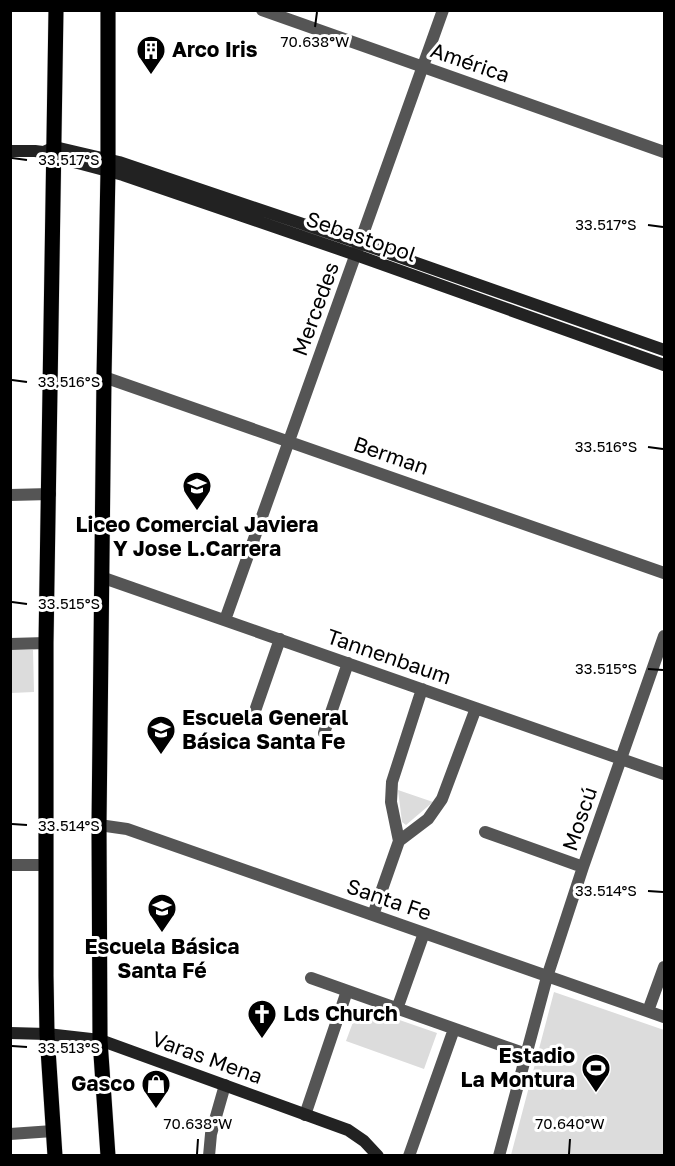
<svg xmlns="http://www.w3.org/2000/svg" width="675" height="1166" font-family="'Golos Text',sans-serif">
<style>
.green{fill:#dcdcdc}
.lines{fill:none;stroke-linecap:round;stroke-linejoin:round}
.primary-casing{stroke:#dbdbdb;stroke-width:16}
.street{stroke:#555;stroke-width:12}
.secondary{stroke:#222;stroke-width:12}
.primary{stroke:#000;stroke-width:15}
.ticks{fill:none;stroke:#000;stroke-width:2}
.labels{text-anchor:middle;stroke-width:6;stroke-linejoin:round;paint-order:stroke}
.poi-label{font-size:21px;font-weight:bold;fill:#000;stroke:#fff;text-anchor:start}
.street-label{font-size:21px;fill:#000;stroke:#fff}
.ticks-label{font-size:15px;text-anchor:middle;fill:#000;stroke:#fff;stroke-width:6;stroke-linejoin:round;paint-order:stroke}
</style>
<rect width="100%" height="100%" fill="#fff"/>
<path class="green" d="M11,650H33L34,692L11,693Z
M398,790L433,802L406,825L402,822Z
M554,992L664,1030V1155H511Z
M359,1006L437,1033L424,1069L346,1041Z"/>
<g class="lines">
<g class="primary-casing">
<path id="primary" d="M108,10V171L104,377L99,825L100,1040L108,1156
M55,1156L47,1034L46,976V643L56,10"/>
</g>
<path class="street" d="M262,10L664,152
M104,377L664,573
M10,495L50,494
M101,577L664,774
M225,620L443,10
M10,644L46,643
M256,708L280,639
M324,733L348,663
M99,825L127,829L664,1017
M485,832L583,867
M399,841L428,819L442,799L476,708
M10,865H46
M373,915L399,841L391,802L392,782L422,689
M311,978L526,1054
M397,1009L424,933
M648,1011L664,967
M305,1115L347,991
M10,1134L53,1131
M209,1156L211,1134L225,1085
M409,1156L454,1029
M499,1156L547,977L583,867L664,636"/>
<path class="secondary" d="M10,151H35L43,152L55,157L123,175L356,255L664,365
M46,151L55,147L119,162L371,247L664,350
M10,1033L47,1034L100,1040L348,1130L364,1141L378,1156"/>
<use href="#primary" class="primary"/>
</g>
<path class="ticks" d="M315,27L317,12M12,158L27,160M648,225L663,227M12,380L27,382M648,447L663,449M12,602L27,604M648,669L663,670M12,824L27,825M648,891L663,892M12,1046L27,1047M197,1154L198,1139M569,1154L570,1139"/>
<defs>
<g id="building-pin" transform="scale(1.5)"><path d="M0 17L-7.5 6A9.5 9.5 0 1 1 7.5 6Z" fill="#000" stroke="#fff"/><path d="M-4-6H4V6H1V3H-1V6H-4ZM-2.5-4.3h1.7v1.8h-1.7ZM.8-4.3h1.7v1.8H.8ZM-2.5-1h1.7V.8h-1.7ZM.8-1h1.7V.8H.8Z" fill="#fff"/></g>
<g id="school-pin" transform="scale(1.5)"><path d="M0 17L-7.5 6A9.5 9.5 0 1 1 7.5 6Z" fill="#000" stroke="#fff"/><path d="M0-5L7-2L0 1L-7-2ZM-4 1L0 2.5L4 1V4Q0 6-4 4Z" fill="#fff"/></g>
<g id="church-pin" transform="scale(1.5)"><path d="M0 17L-7.5 6A9.5 9.5 0 1 1 7.5 6Z" fill="#000" stroke="#fff"/><path d="M-1.2-6h2.4v3.5h3.3v2.4h-3.3V6h-2.4V-.1h-3.3v-2.4h3.3Z" fill="#fff"/></g>
<g id="stadium-pin" transform="scale(1.5)"><path d="M0 17L-7.5 6A9.5 9.5 0 1 1 7.5 6Z" fill="#000" stroke="#fff"/><path d="M0-5a6.5 5 0 1 0 0 10a6.5 5 0 1 0 0-10ZM-3.5-1.8h7v3.6h-7Z" fill="#fff"/></g>
<g id="shop-pin" transform="scale(1.5)"><path d="M0 17L-7.5 6A9.5 9.5 0 1 1 7.5 6Z" fill="#000" stroke="#fff"/><path d="M-5-2.5h2.3a2.7 3.5 0 0 1 5.4 0H5L5.5 6h-11ZM-1.5-2.5h3a1.5 2.3 0 0 0-3 0Z" fill="#fff"/></g>
</defs>
<g fill-rule="evenodd">
<use href="#building-pin" x="151" y="50"/>
<use href="#school-pin" x="197" y="486"/>
<use href="#school-pin" x="161" y="730"/>
<use href="#school-pin" x="162" y="908"/>
<use href="#church-pin" x="262" y="1014"/>
<use href="#stadium-pin" x="596" y="1068"/>
<use href="#shop-pin" x="156" y="1084"/>
</g>
<g class="labels">
<g class="poi-label">
<text x="172" y="57">Arco Iris</text>
<text x="197" y="532" text-anchor="middle">Liceo Comercial Javiera<tspan x="197" dy="24">Y Jose L.Carrera</tspan></text>
<text x="182" y="725">Escuela General<tspan x="182" dy="24">Básica Santa Fe</tspan></text>
<text x="162" y="954" text-anchor="middle">Escuela Básica<tspan x="162" dy="24">Santa Fé</tspan></text>
<text x="283" y="1021">Lds Church</text>
<text x="575" y="1063" text-anchor="end">Estadio<tspan x="575" dy="24">La Montura</tspan></text>
<text x="135" y="1091" text-anchor="end">Gasco</text>
</g>
<g class="street-label">
<text transform="translate(470 63) rotate(19)" y="7">América</text>
<text transform="translate(361 237) rotate(19)" y="7">Sebastopol</text>
<text transform="translate(316 309) rotate(-70)" y="7">Mercedes</text>
<text transform="translate(391 456) rotate(19)" y="7">Berman</text>
<text transform="translate(389 657) rotate(19)" y="7">Tannenbaum</text>
<text transform="translate(580 819) rotate(-71)" y="7">Moscú</text>
<text transform="translate(389 900) rotate(19)" y="7">Santa Fe</text>
<text transform="translate(207 1058) rotate(20)" y="7">Varas Mena</text>
</g>
</g>
<g class="ticks-label">
<text x="315" y="47">70.638°W</text>
<text x="69" y="165">33.517°S</text>
<text x="606" y="230">33.517°S</text>
<text x="69" y="387">33.516°S</text>
<text x="606" y="452">33.516°S</text>
<text x="69" y="609">33.515°S</text>
<text x="606" y="674">33.515°S</text>
<text x="69" y="831">33.514°S</text>
<text x="606" y="896">33.514°S</text>
<text x="69" y="1053">33.513°S</text>
<text x="198" y="1129">70.638°W</text>
<text x="570" y="1129">70.640°W</text>
</g>
<rect width="675" height="1166" fill="none" stroke="#000000" stroke-width="24"/>
</svg>
